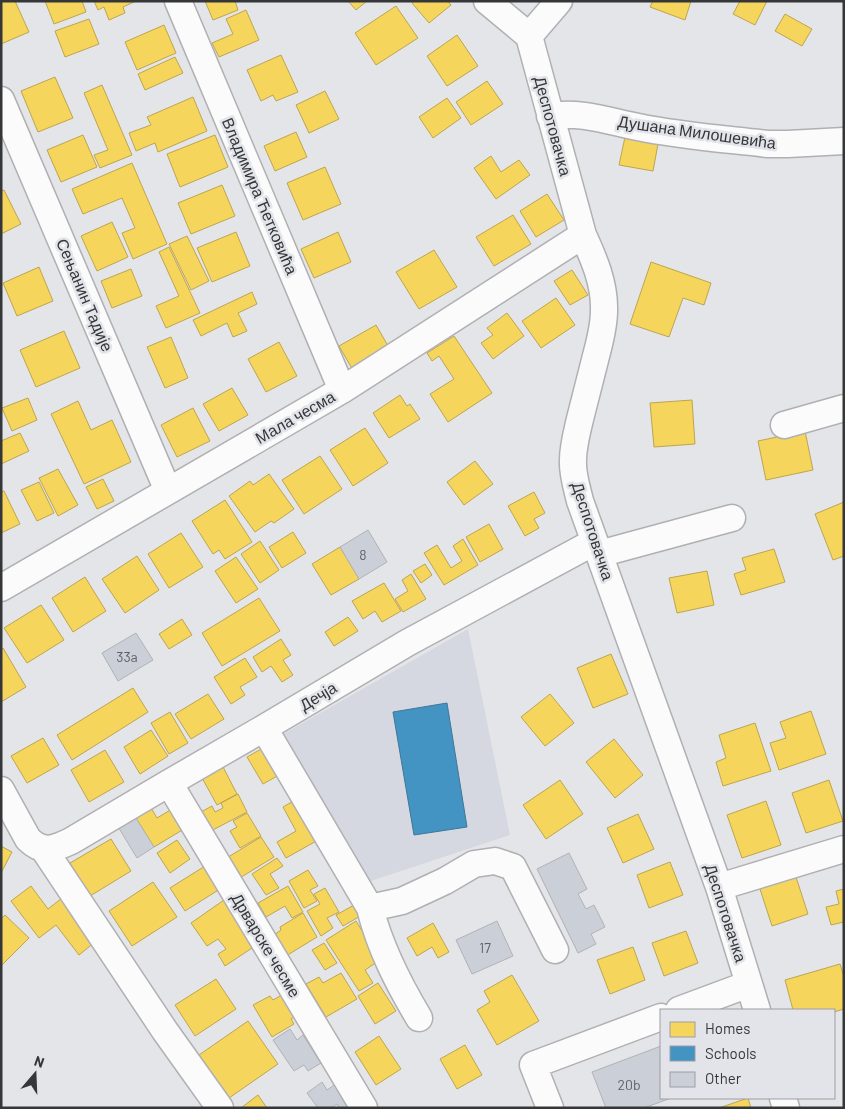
<svg xmlns="http://www.w3.org/2000/svg" width="845" height="1109" font-family="Barlow,sans-serif">
<style>
.built{fill:#d5d8e0}
.homes{fill:#f6d55c;stroke:#bca551}
.schools{fill:#4393c3;stroke:#3f7799}
.building{fill:#cbcfd8;stroke:#b1b2b4}
.lines{fill:none;stroke-linecap:round;stroke-linejoin:round}
.minor-casing{stroke:#b0b0b3;stroke-width:29}
.minor{stroke:#fbfbfc;stroke-width:26}
.labels{text-anchor:middle;stroke-width:5;stroke-linejoin:round;paint-order:stroke}
.number-label{font-size:14px;fill:#5e6064}
.street-label{font-size:16px;fill:#353638;stroke:#e2e4ea}
</style>
<rect width="100%" height="100%" fill="#e4e5e8"/>
<path class="built" d="M468,629L510,835L368,882L278,737Z"/>
<path class="homes" d="M1,1H15L29,32L1,44Z
M45,1H82L86,12L54,24Z
M94,1H136L123,7L125,13L109,20L104,7L98,10Z
M205,1H235L238,10L213,20Z
M348,1H367L356,10Z
M413,1H448L451,5L429,23L412,3Z
M653,1H691L685,20L650,7Z
M740,1H767L755,25L733,14Z
M396,6L418,38L376,65L355,33Z
M246,10L259,40L219,57L212,43L233,34L226,19Z
M785,14L812,29L802,46L775,31Z
M89,19L99,44L65,57L55,31Z
M164,25L176,53L137,70L125,42Z
M457,35L478,66L447,86L427,56Z
M281,55L298,92L276,101L273,95L261,101L247,70Z
M175,57L183,73L145,90L138,74Z
M55,77L73,118L38,132L21,91Z
M487,81L503,104L471,125L456,102Z
M102,85L132,155L100,168L94,155L108,150L84,93Z
M325,91L339,119L309,133L296,105Z
M193,97L207,131L158,152L155,143L136,151L129,133L151,125L147,117Z
M447,98L461,118L433,138L419,117Z
M296,132L307,157L275,171L264,146Z
M83,135L97,167L61,182L47,150Z
M215,135L228,167L180,187L167,154Z
M625,137L658,144L653,171L619,165Z
M491,156L501,172L519,160L530,175L496,199L474,168Z
M132,163L167,244L133,259L122,233L135,228L122,198L83,214L72,189Z
M325,167L341,204L303,220L287,183Z
M222,185L235,216L191,234L178,203Z
M4,190L21,224L1,234V191Z
M547,194L564,220L536,237L520,211Z
M513,215L531,244L494,266L476,237Z
M112,222L128,257L97,271L81,236Z
M236,232L250,266L212,282L197,248Z
M338,232L351,262L314,278L301,249Z
M187,236L209,281L191,290L169,244Z
M169,247L200,313L166,328L156,306L179,296L159,252Z
M434,250L457,287L419,309L396,272Z
M651,262L711,283L704,305L683,298L669,337L630,324Z
M39,267L53,301L17,316L3,283Z
M131,269L142,296L112,308L101,281Z
M572,270L588,295L570,305L554,281Z
M252,292L257,304L238,313L247,331L233,337L227,323L201,336L193,320Z
M556,298L575,325L541,348L522,321Z
M507,313L524,336L493,359L481,343L493,335L487,328Z
M376,325L391,351L354,372L339,346Z
M64,331L80,368L36,387L20,350Z
M454,336L492,393L448,422L430,394L454,379L439,356L432,361L427,353Z
M171,337L188,378L165,388L147,347Z
M279,342L297,376L266,392L248,359Z
M232,388L248,415L219,431L203,404Z
M400,395L407,406L410,404L420,419L389,438L373,413Z
M28,398L37,420L12,431L2,408Z
M692,400L695,444L654,447L650,403Z
M78,401L91,430L112,420L131,462L84,484L51,414Z
M193,408L210,441L177,457L161,425Z
M365,428L388,463L353,486L330,450Z
M805,431L813,470L766,480L758,441Z
M20,433L29,451L1,464V441Z
M320,456L342,489L304,514L282,480Z
M475,461L493,484L464,505L447,482Z
M58,469L78,505L58,516L39,478Z
M269,474L294,509L274,523L271,521L255,532L229,496L250,481L253,485Z
M103,479L114,501L97,509L86,487Z
M39,482L54,513L37,521L21,490Z
M4,491L20,524L1,533V492Z
M534,492L545,513L534,519L539,528L525,536L508,506Z
M225,500L252,542L225,559L219,550L213,554L192,521Z
M844,502V556L833,560L815,514Z
M489,524L503,549L480,562L466,537Z
M293,532L306,553L282,568L269,547Z
M181,533L203,567L169,588L148,554Z
M463,539L478,565L444,585L424,553L437,545L451,568L462,561L453,546Z
M260,541L279,570L260,583L241,554Z
M340,547L359,579L331,595L312,564Z
M774,549L785,582L741,595L734,574L746,570L742,558Z
M137,556L159,590L125,613L102,579Z
M236,557L258,589L236,603L215,571Z
M425,564L432,575L421,583L413,571Z
M707,571L714,605L677,613L669,578Z
M411,574L426,599L403,612L395,599L408,591L402,580Z
M85,577L106,611L73,632L52,598Z
M384,583L401,611L382,622L375,611L363,619L352,601Z
M259,598L280,631L222,666L202,633Z
M41,605L64,640L27,663L4,628Z
M348,617L358,631L334,646L325,632Z
M182,619L192,635L169,649L159,634Z
M281,639L291,655L283,660L293,675L282,682L271,666L262,672L253,657Z
M3,648L26,687L1,702V649Z
M611,654L628,694L593,708L577,668Z
M245,658L257,677L240,687L245,695L231,704L214,677Z
M133,688L148,712L72,760L57,735Z
M208,694L224,719L191,739L175,714Z
M550,694L574,723L545,746L521,717Z
M811,711L826,754L779,770L770,743L786,738L780,722Z
M170,712L188,743L169,754L151,723Z
M755,723L771,771L723,786L716,762L726,758L719,735Z
M151,730L168,756L140,774L124,747Z
M43,738L59,765L27,783L11,756Z
M614,739L643,775L615,798L586,762Z
M263,748L279,775L263,784L247,757Z
M105,750L124,782L89,802L71,770Z
M222,765L237,794L217,805L201,776Z
M560,780L583,814L546,839L523,805Z
M829,780L843,821L806,833L792,793Z
M238,794L247,812L209,832L199,813L212,806L215,812L223,808L221,803Z
M297,799L320,839L286,858L277,842L296,831L283,807Z
M766,801L781,845L742,858L727,815Z
M150,806L157,818L172,809L184,829L154,847L134,815Z
M247,813L261,836L240,848L230,831L237,827L233,821Z
M638,814L654,849L623,863L607,828Z
M261,837L274,857L238,879L225,859Z
M111,839L131,871L90,896L70,863Z
M177,840L190,859L170,873L157,853Z
M1,846L12,852L1,873Z
M277,858L283,866L270,874L279,888L266,895L252,874Z
M670,862L683,895L649,908L637,875Z
M205,866L220,889L185,911L170,888Z
M308,870L318,886L310,890L317,901L304,908L289,881Z
M795,874L808,914L772,926L759,886Z
M153,882L177,917L132,946L109,911Z
M31,886L48,909L62,898L95,942L79,955L56,925L39,938L11,901Z
M288,886L303,912L292,918L285,906L266,917L258,903Z
M325,888L339,912L327,918L333,928L321,936L307,911L320,904L314,894Z
M844,889V922L831,925L826,907L839,904L836,891Z
M224,900L255,946L225,966L218,954L226,949L218,939L207,946L191,923Z
M356,904L362,915L343,926L336,915Z
M303,913L317,937L286,956L274,935L281,930L280,927Z
M5,915L29,938L1,966V919Z
M356,921L380,960L365,970L373,983L359,991L326,940Z
M433,923L449,952L438,958L432,947L417,956L407,938Z
M686,931L698,963L664,976L652,943Z
M324,943L337,963L325,970L312,950Z
M633,947L645,980L610,994L597,960Z
M840,964L844,977V1009L834,1012V1010H793L785,980Z
M341,973L357,999L326,1017L306,984L319,977L323,983Z
M512,975L539,1021L497,1045L477,1010L490,1002L484,991Z
M216,979L236,1009L195,1036L175,1005Z
M378,983L396,1011L375,1024L358,996Z
M287,992L300,1014L291,1019L294,1024L272,1037L253,1005L270,996L273,1000Z
M248,1021L278,1064L229,1098L199,1055Z
M379,1036L401,1069L376,1085L355,1052Z
M465,1045L482,1075L457,1089L440,1059Z
M258,1095L267,1108H241Z
M748,1098L751,1108H719Z"/>
<path class="schools" d="M447,703L467,827L414,835L393,712Z"/>
<path class="building" d="M368,530L387,562L359,579L340,547Z
M136,633L153,660L118,681L102,653Z
M134,815L154,847L137,858L117,825Z
M569,853L587,889L578,894L586,909L594,905L605,927L591,934L596,944L578,953L537,869Z
M497,921L513,956L472,974L456,940Z
M290,1029L297,1040L303,1035L321,1063L308,1071L304,1065L294,1071L273,1040Z
M661,1046V1098H671L644,1108H606L592,1072Z
M322,1082L327,1090L337,1083L359,1108H339L337,1104L331,1108H318L307,1093Z"/>
<g class="lines">
<g class="minor-casing">
<path id="minor" d="M178,1L342,390
M487,1L529,36L583,235C594,259 605,284 604,311C604,328 599,344 595,360C590,380 585,399 580,419C577,432 573,446 573,460C572,473 577,488 580,501L719,887L757,1010
M529,36L559,1
M1,100L168,491
M550,116C580,111 608,121 638,127C681,136 725,139 768,144H788L844,141
M784,425L844,408
M599,554L732,518
M1,588L342,390L583,235
M264,728L370,908C380,948 398,983 419,1018
M169,783L364,1108
M1,790L28,839C43,854 54,849 71,841L169,783L264,728L407,643L594,542
M43,848L165,1031L220,1108
M719,887L844,849
M370,908L402,901L445,881L474,864L495,861L513,867L555,950
M679,1010L749,984
M783,1098L786,1108
M550,1108L533,1065L661,1017"/>
</g>
<use href="#minor" class="minor"/>
</g>
<g class="labels">
<g class="number-label">
<text x="363" y="560">8</text>
<text x="127" y="662">33a</text>
<text x="485" y="953">17</text>
<text x="629" y="1090">20b</text>
</g>
<g class="street-label">
<text transform="translate(553 126) rotate(75)" y="6">Деспотовачка</text>
<text transform="translate(697 132) rotate(8)" y="6">Душана Милошевића</text>
<text transform="translate(260 196) rotate(67)" y="6">Владимира Ћетковића</text>
<text transform="translate(85 295) rotate(67)" y="6">Сењанин Тадије</text>
<text transform="translate(295 417) rotate(-30)" y="6">Мала чесма</text>
<text transform="translate(593 531) rotate(72)" y="6">Деспотовачка</text>
<text transform="translate(318 696) rotate(-31)" y="6">Дечја</text>
<text transform="translate(726 913) rotate(72)" y="6">Деспотовачка</text>
<text transform="translate(266 945) rotate(59)" y="6">Дрварске чесме</text>
</g>
</g>
<rect width="845" height="1109" fill="none" stroke="#353638" stroke-width="5"/>
<rect x="660" y="1009" width="175" height="90" fill="#e2e4ea" stroke="#9d9ea3"/>
<rect x="670" y="1022" width="25" height="15" fill="#f6d55c" stroke="#9d9ea3"/>
<text x="705" y="1034" font-size="15" fill="#353638">Homes</text>
<rect x="670" y="1046" width="25" height="15" fill="#4393c3" stroke="#9d9ea3"/>
<text x="705" y="1059" font-size="15" fill="#353638">Schools</text>
<rect x="670" y="1072" width="25" height="15" fill="#cbcfd8" stroke="#9d9ea3"/>
<text x="705" y="1084" font-size="15" fill="#353638">Other</text>
<g transform="translate(35 1074) rotate(19)" stroke="#e2e4ea" stroke-width="4" paint-order="stroke">
<path d="M0-4L9 19L0 12L-9 19Z" fill="#353638"/>
<text y="-8" font-size="14" font-weight="bold" text-anchor="middle" fill="#353638">N</text>
</g>
</svg>
